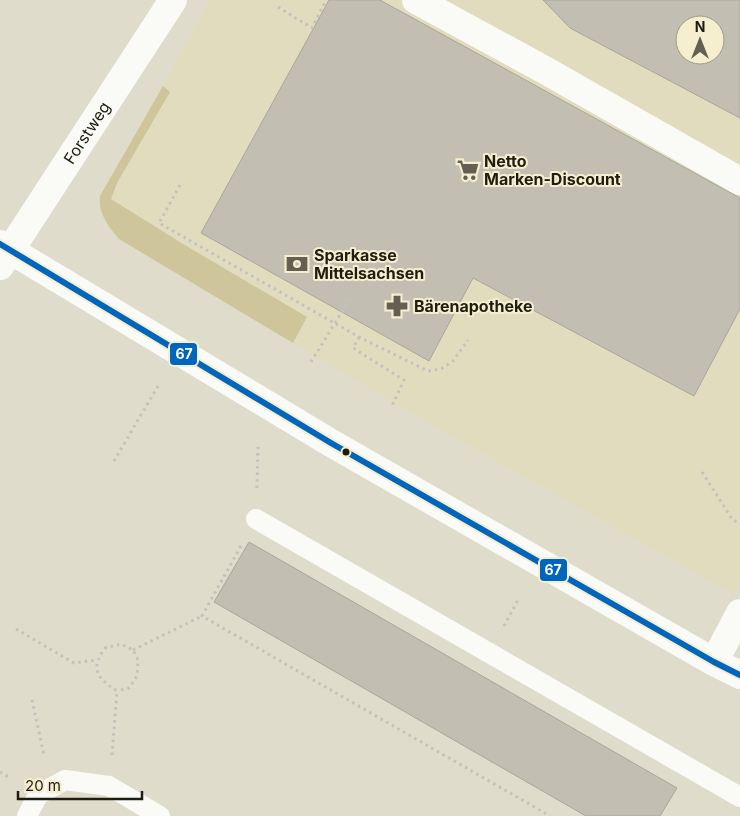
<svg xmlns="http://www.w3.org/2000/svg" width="740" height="816" font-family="Inter,sans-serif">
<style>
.built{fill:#e2dcbf;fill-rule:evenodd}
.green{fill:#cec59a}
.building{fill:#c2bfb2;stroke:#a8a699;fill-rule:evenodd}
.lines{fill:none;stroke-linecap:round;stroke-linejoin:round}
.path{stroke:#c2c2bc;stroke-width:3;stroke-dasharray:2.5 4;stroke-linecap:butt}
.service{stroke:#fafaf7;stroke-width:20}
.pedestrian{stroke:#fafaf7;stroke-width:28}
.minor{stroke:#fafaf7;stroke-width:28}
.tertiary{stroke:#fafaf7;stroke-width:28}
.bus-1-casing{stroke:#f5efd0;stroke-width:10}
.bus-1{stroke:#0065bd;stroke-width:6}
.bus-dot{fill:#1f1d11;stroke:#f5efd0;stroke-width:2}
.labels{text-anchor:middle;stroke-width:4;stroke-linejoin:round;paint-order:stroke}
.street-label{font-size:16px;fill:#1f1d11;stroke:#f5efd0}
.poi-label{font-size:16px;font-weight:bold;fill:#1f1d11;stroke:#f5efd0;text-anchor:start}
.line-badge{stroke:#f5efd0;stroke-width:2}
.badge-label{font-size:14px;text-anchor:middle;font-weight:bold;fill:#fff}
</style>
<rect width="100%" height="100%" fill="#e0dccb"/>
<path class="built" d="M211,0H740V580L733,594L402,408L119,239L107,225L102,214L99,204L100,196ZM685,25H715V55H685Z"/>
<path class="green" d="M163,86L170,92L117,183L111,199L183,244L307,317L293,343L119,239C108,226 98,213 100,196Z"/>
<path class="building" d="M329,0H380L740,198V309L694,396L473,278L429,361L201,233Z
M543,0H740V118L570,28ZM685,25H715V55H685Z
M249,542L677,788L660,816H586L214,602Z"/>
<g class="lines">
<path class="path" d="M278,7L312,28L326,0
M180,185L159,223L359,337L428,371L441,369L453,361L468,340
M359,337L353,348L404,380L391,408
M311,362L351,297
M114,461L158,386
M702,472L732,519L740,524
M257,488L258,447
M241,546L202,616L550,816
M504,626L519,598
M16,629L74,663L97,660
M133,650L202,616
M32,700L44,755
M112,755L117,691C97,678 90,669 105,648L121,644L133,650L138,660L137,676L129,688L117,691
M0,772L10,778"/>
<path class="service" d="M256,519L740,797
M27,816L38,795L65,780L109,786L160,816"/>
<path class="pedestrian" d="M416,0L543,69L740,181"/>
<g class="minor">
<path id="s1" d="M0,266L173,0"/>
<path d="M714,662L740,613"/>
</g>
<path class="tertiary" d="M0,244L331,443L714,662L740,675"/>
<g class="bus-1-casing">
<path id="bus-1" d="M0,244L331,443L714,662L740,675"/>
</g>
<use href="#bus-1" class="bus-1"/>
</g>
<defs>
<g id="supermarket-bare" transform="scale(1.725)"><path d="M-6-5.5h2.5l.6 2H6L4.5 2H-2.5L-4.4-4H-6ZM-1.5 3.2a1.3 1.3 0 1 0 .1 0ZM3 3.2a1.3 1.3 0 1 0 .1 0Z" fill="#636052" stroke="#f5efd0" stroke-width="2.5" paint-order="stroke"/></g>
<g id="bank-bare" transform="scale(1.725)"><path d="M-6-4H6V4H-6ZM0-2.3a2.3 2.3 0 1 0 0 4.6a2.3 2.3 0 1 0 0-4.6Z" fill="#636052" stroke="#f5efd0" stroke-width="2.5" paint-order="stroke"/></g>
<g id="pharmacy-bare" transform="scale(1.725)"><path d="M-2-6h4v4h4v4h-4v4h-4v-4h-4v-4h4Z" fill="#636052" stroke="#f5efd0" stroke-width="2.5" paint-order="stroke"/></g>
</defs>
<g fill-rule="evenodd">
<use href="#supermarket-bare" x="468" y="170"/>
<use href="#bank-bare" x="297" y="264"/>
<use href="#pharmacy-bare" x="397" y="306"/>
</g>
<circle class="bus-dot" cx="346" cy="452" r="4.5"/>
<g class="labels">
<g class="street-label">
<text dy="6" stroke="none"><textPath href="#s1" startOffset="159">Forstweg</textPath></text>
</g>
<g class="poi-label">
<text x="484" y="167">Netto<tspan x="484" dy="18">Marken-Discount</tspan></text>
<text x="314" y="261">Sparkasse<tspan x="314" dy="18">Mittelsachsen</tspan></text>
<text x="414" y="312">Bärenapotheke</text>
</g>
</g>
<g class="line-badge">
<rect x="169" y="342" width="29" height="24" rx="5" fill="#0065bd"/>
<rect x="539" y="558" width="29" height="24" rx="5" fill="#0065bd"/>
</g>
<g class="badge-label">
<text x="184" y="359">67</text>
<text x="553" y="575">67</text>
</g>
<g transform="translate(700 40)"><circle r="24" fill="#f5efd0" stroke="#9f9b84"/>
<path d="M0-4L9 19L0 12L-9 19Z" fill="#636052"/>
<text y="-8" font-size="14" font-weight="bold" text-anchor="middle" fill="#1f1d11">N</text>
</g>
<path d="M18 791v8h124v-8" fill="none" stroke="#1f1d11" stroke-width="2.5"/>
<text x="25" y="791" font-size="15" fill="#1f1d11" stroke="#f5efd0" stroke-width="4" paint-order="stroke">20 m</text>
</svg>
